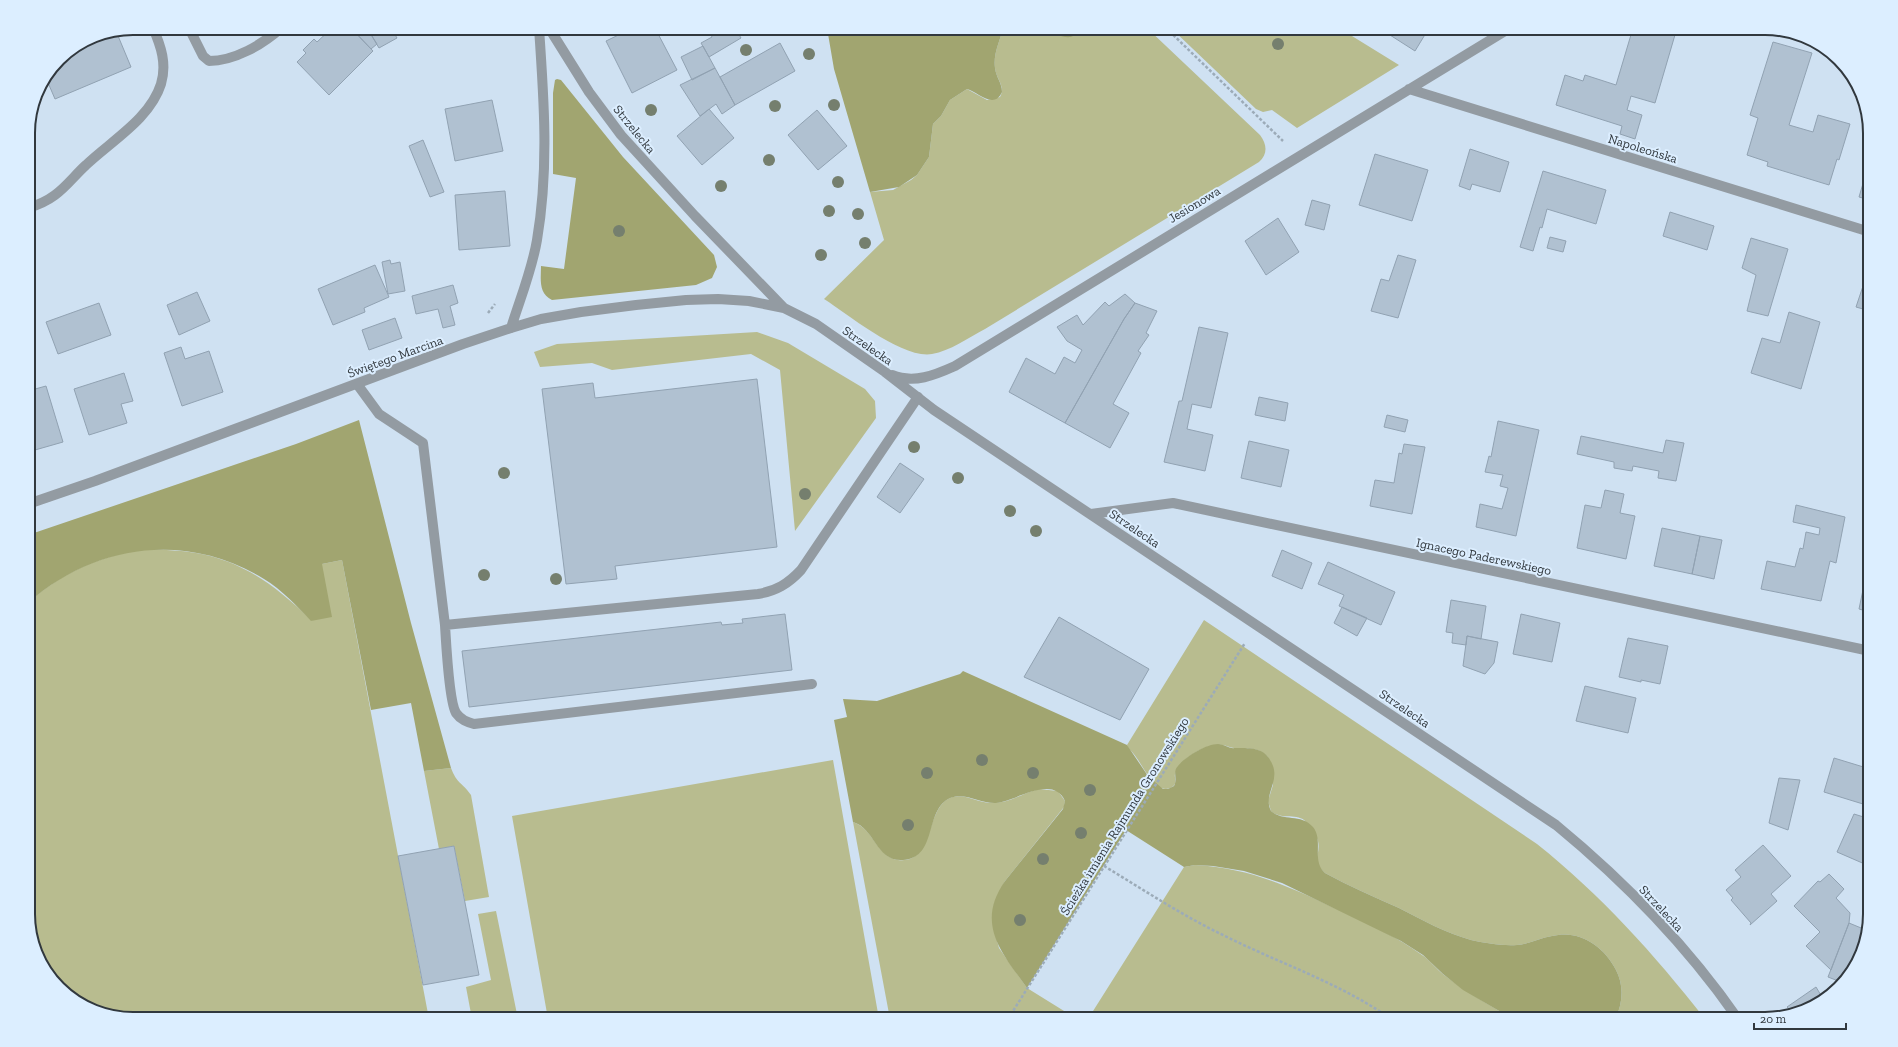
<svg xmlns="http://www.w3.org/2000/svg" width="1898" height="1047" font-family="'Zilla Slab',serif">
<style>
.green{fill:#b8bc8f}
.forest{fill:#a1a570}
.building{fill:#b0c1d1;stroke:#91a2b2}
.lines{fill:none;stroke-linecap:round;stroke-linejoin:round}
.path{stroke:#9cabb8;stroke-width:2.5;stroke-dasharray:3 2;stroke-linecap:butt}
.lane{stroke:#939ba2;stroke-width:10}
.street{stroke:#939ba2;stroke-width:10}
.tree{fill:#757f6e}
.labels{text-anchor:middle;stroke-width:4;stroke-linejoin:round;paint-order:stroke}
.street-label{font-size:13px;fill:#31383e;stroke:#dceeff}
.rim{fill:none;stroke:#31383e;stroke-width:2}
</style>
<rect width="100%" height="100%" fill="#cfe1f2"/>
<path class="green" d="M1003,28H1046C1053,36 1065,37 1075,35L1079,28H1147L1260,135C1267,144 1268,154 1259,162L985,329C968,338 950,351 932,354C902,359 849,315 824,299L884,240L870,192L893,190L911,180L917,175L929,157L933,124L941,116L950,100L967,89L987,100L1000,97C1006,86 996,79 995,68C993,53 1000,42 1003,28Z
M1171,28H1339L1399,65L1297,128L1272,110L1263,112L1256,109Z
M757,332L788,343L865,389L875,401L876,418L795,531L780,370L751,354L612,370L592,363L540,367L534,352L557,344Z
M142,550C218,547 259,569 312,621L322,564L342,560L429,1019H133L81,1005L42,967L28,921V603C61,573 99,556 142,550Z
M1204,620L1537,844C1601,895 1655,955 1705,1019H1615C1623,1004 1624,985 1616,970C1604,946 1579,929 1552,936C1540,938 1529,944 1517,945C1502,946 1485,943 1471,940C1446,933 1422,920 1399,908C1374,897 1349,886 1325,873C1311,860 1321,854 1318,841C1317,836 1310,826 1306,822C1298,812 1282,821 1271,811L1268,801L1273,785L1268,757C1257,746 1247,749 1234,748C1230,748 1226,745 1222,745C1207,743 1180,758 1175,774C1174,779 1178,783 1172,787C1157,797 1143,766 1136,757C1133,752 1129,750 1127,745Z
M833,760L879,1019H548L512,816Z
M451,768C457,784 462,782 471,795L489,897L465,901L454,846L439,849L424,771Z
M1039,789L1058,791L1065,801L1064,807L1005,881L994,904L993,926L999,948L1027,988L1077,1019H890L853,822C873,828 877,857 898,860C932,864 926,817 945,801C960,789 976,803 992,803C1009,803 1023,793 1039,789Z
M1195,865C1252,868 1291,888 1341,911C1369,924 1397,937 1422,955C1430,960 1436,969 1444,975C1466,992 1489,1005 1513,1019H1088L1184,867Z
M496,911L518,1019H472L466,987L491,980L478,914Z"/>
<path class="forest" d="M827,28H1003C1000,42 993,53 995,68C996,77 1002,83 1002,92C994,110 978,92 967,89L950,100L941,116L933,124L929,157L917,175L899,187L870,192L834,69Z
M1046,28H1079C1077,31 1076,34 1073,36C1067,40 1050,33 1046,28Z
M557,79L561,80L623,157L714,255L717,267L712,278L696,285L552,300C538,293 541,279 541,266L564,269L576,178L553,174V93L555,80Z
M359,420L411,623L451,768L424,771L411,703L371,710L342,560L322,564L332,617L311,621C297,606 282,590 264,579C187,531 94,544 28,603V535L296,444Z
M963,671L1127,745L1148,776L1163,789H1168L1174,786C1178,779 1172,772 1178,766C1185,757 1206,744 1218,744C1224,744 1229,749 1235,748C1252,748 1266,747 1273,766C1279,783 1263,795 1271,811C1283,822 1301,813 1313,827C1324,841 1311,860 1325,873C1349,886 1374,897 1399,908C1422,920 1446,933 1471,940C1485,943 1502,946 1517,945C1529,944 1540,938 1552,936C1579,929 1604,946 1616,970C1624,985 1623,1004 1615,1019H1513L1463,990L1443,974L1423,955L1401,941L1282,883L1244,871L1213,866L1195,865L1184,867L1126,830L1027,988C1002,953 975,924 1005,881L1063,809L1065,801C1053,774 1016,801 996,803C979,804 960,788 944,802C926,818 935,858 903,860C876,862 875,828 853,822L834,720L847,717L843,699L877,701L960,674Z"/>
<path class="building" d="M332,28H351L373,51L329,95L297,62L306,53L303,50L314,39L317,42Z
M351,28H367L377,44L371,49Z
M367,28H391L397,38L379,48Z
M633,28H655L677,70L632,93L606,41Z
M708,28H735L741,38L709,57L701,43L712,37Z
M1379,28H1429L1415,51Z
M1633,28H1677L1655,103L1631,96L1627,110L1642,115L1635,139L1620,134L1622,126L1556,105L1565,75L1583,81L1585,75L1616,85Z
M116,31L131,67L55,99L46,78L59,59L93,36Z
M1773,42L1812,53L1789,125L1813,132L1818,115L1850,124L1839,160L1837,159L1829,185L1767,166L1768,162L1747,155L1758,118L1750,115Z
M780,43L795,71L735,105L720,77Z
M703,46L715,68L692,80L681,57Z
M715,68L735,105L722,114L716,104L700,116L680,85Z
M492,100L503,151L455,161L445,109Z
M709,109L734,138L702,165L677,136Z
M817,110L847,146L818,170L788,135Z
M423,140L444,192L430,197L409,146Z
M1470,149L1509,162L1500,192L1472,184L1470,190L1459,186Z
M1375,154L1428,170L1412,221L1359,205Z
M1867,170L1870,171V200L1859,197Z
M1543,171L1606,190L1596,224L1547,209L1542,228L1540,227L1533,251L1520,247Z
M505,191L510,246L459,250L455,195Z
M1312,200L1330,205L1324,230L1305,225Z
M1670,212L1714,226L1707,250L1663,236Z
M1278,218L1299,252L1266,275L1245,241Z
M1550,237L1566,241L1563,252L1547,248Z
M1751,238L1788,249L1768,316L1747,311L1756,275L1742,268Z
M1398,255L1416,260L1398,318L1371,311L1381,279L1389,281Z
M390,260L391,264L400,262L405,291L388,294L382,262Z
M375,265L389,297L364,308L365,312L333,325L318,289Z
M1868,271L1870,272V311L1856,307Z
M453,285L458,303L450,306L455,325L443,328L438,309L416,314L412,296Z
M197,292L210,321L179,335L167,305Z
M1125,294L1135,303L1124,319L1065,423L1009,392L1026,358L1055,374L1064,357L1075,363L1082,350L1067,341L1057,327L1077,315L1083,325L1105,302L1109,306Z
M99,303L111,335L58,354L46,322Z
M1135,303L1157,311L1146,333L1149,335L1138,351L1141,353L1113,404L1129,413L1110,448L1065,423L1124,319Z
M1789,312L1820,322L1801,389L1751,373L1762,338L1780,343Z
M395,318L402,338L369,350L362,330Z
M1199,327L1228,333L1211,408L1192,404L1187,429L1213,435L1205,471L1164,462L1179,401H1182Z
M181,347L185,359L209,351L223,392L182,406L164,353Z
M124,373L133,401L121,404L127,423L89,435L74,389Z
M757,379L777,547L615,566L617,579L566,584L542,389L593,383L595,398Z
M46,386L63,442L28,452V391Z
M1259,397L1288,403L1285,421L1255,415Z
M1387,415L1408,420L1405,432L1384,427Z
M1498,421L1539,430L1516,536L1476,527L1480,504L1502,509L1508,488L1500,486L1503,475L1485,472L1489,456L1491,457Z
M1581,436L1663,453L1666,440L1684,443L1676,481L1658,478L1659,471L1633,466L1632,471L1614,468V462L1577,454Z
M1249,441L1289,450L1281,487L1241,478Z
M1404,444L1425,447L1412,514L1370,506L1375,480L1394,483L1399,453L1402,454Z
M900,463L924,479L900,513L877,497Z
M1605,490L1624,494L1620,513L1635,516L1626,559L1577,548L1585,505L1601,508Z
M1796,505L1845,517L1836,563L1830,561L1821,601L1761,589L1767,561L1795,567L1800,548L1803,549L1806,532L1819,535L1820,528L1793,522Z
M1662,528L1700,536L1692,574L1654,566Z
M1700,536L1722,540L1714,579L1692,574Z
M1282,550L1312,563L1302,589L1272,576Z
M1328,562L1395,592L1381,625L1339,606L1344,595L1318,584Z
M1870,582V612L1859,609L1864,585H1869Z
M1451,600L1486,606L1481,639L1467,636L1466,645L1452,643L1453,633L1446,632Z
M1342,607L1367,618L1357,636L1334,623Z
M785,614L792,670L469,707L462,651L721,622L722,625L743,623L742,619Z
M1521,614L1560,623L1552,662L1513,654Z
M1059,617L1149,669L1120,720L1024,677Z
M1467,636L1498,642L1494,663L1485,674L1463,666Z
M1628,638L1668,646L1660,684L1641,680V682L1619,677Z
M1585,686L1636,698L1628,733L1576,721Z
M1834,758L1870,769V780L1863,804L1824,792Z
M1779,778L1800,780L1788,830L1769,823Z
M1870,804V819L1865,818Z
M1854,814L1870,819V855L1867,865L1837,852Z
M1763,845L1791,876L1771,894L1777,901L1750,925L1751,923L1731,900L1733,898L1726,890L1741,877L1735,870Z
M454,846L479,975L423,985L398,856Z
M1829,874L1844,889L1836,898L1850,913L1849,923L1831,970L1806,946L1820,932L1794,906L1818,881L1820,882Z
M1849,923L1866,930L1857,956L1859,957L1856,966L1841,982L1828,977Z
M1816,987L1822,997L1825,998L1818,1005L1792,1012L1787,1007Z"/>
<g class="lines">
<path class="path" d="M1166,28L1283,141
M488,313L495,304
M1104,866C1144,890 1183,916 1225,936C1281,964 1340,983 1391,1019
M1008,1019L1245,643"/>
<path class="lane" d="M28,208C38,205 47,201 55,195C67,186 75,175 86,165C111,141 150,119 161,84C167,64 161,46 153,28
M357,384L379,414L423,443L445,625L758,594C776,591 788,584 801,570L918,397
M445,625C446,641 449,702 456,713C461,720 467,722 474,724L812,684"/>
<path class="street" d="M189,28L203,56L209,61C234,61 262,45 281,28
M549,28L589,92L621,135L695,216L784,308L816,324L885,372L934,410L1556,825C1624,881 1688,947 1738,1019
M1409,89L1870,232
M511,328C520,299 532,270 537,240C549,170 544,99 539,28
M892,375C914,384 935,375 955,366L1510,28
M28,504L95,481L463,344L511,328L541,319L581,312L636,305L686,300L718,299L749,301L784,308
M1091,514L1173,503L1870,651"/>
</g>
<g class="tree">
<circle cx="1278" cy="44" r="6"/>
<circle cx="746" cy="50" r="6"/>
<circle cx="809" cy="54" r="6"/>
<circle cx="834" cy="105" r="6"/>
<circle cx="775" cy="106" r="6"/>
<circle cx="651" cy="110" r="6"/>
<circle cx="769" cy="160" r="6"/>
<circle cx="838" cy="182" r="6"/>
<circle cx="721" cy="186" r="6"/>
<circle cx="829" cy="211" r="6"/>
<circle cx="858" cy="214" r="6"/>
<circle cx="619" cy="231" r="6"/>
<circle cx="865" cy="243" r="6"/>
<circle cx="821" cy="255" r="6"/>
<circle cx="914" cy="447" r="6"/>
<circle cx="504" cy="473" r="6"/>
<circle cx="958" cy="478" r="6"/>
<circle cx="805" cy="494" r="6"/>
<circle cx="1010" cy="511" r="6"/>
<circle cx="1036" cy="531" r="6"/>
<circle cx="484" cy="575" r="6"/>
<circle cx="556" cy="579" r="6"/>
<circle cx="982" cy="760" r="6"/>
<circle cx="927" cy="773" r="6"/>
<circle cx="1033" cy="773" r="6"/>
<circle cx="1090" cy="790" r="6"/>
<circle cx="908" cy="825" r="6"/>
<circle cx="1081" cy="833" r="6"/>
<circle cx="1043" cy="859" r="6"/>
<circle cx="1020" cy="920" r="6"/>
</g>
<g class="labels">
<g class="street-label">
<text transform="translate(635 129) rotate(51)" y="5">Strzelecka</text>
<text transform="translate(1643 148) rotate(17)" y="5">Napoleońska</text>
<text transform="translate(1194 204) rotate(-31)" y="5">Jesionowa</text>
<text transform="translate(868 345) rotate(35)" y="5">Strzelecka</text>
<text transform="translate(395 356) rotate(-20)" y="5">Świętego Marcina</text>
<text transform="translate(1135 528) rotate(34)" y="5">Strzelecka</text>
<text transform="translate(1484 556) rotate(12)" y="5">Ignacego Paderewskiego</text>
<text transform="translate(1405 708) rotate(34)" y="5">Strzelecka</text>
<text transform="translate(1124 816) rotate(-58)" y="5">Ścieżka imienia Rajmunda Gronowskiego</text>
<text transform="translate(1662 908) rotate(47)" y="5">Strzelecka</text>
</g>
</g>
<path d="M0 0H1898V1047H0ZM133 35H1765A98 98 0 0 1 1863 133V914A98 98 0 0 1 1765 1012H133A98 98 0 0 1 35 914V133A98 98 0 0 1 133 35Z" fill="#dceeff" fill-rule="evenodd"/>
<path class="rim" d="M133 35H1765A98 98 0 0 1 1863 133V914A98 98 0 0 1 1765 1012H133A98 98 0 0 1 35 914V133A98 98 0 0 1 133 35Z"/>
<path d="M1754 1023v6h92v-6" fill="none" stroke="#31383e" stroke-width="2"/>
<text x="1760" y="1023" font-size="12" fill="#31383e" stroke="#dceeff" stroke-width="3" paint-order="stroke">20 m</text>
</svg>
